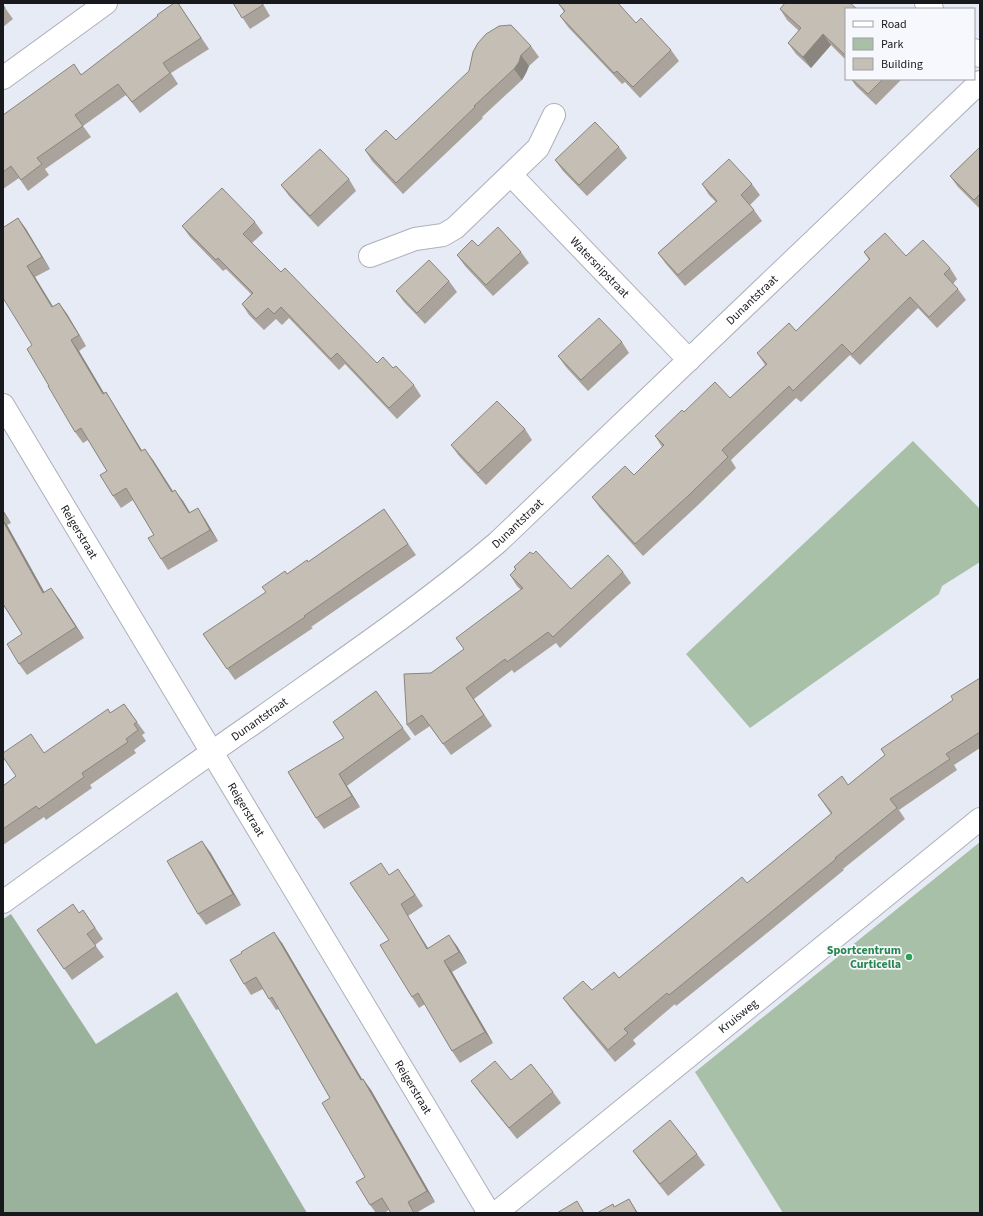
<svg xmlns="http://www.w3.org/2000/svg" width="983" height="1216" font-family="'Source Sans 3',sans-serif">
<style>
.green{fill:#a8bfa8}
.forest{fill:#9ab29b}
.lines{fill:none;stroke-linecap:round;stroke-linejoin:round}
.minor-casing{stroke:#adb0bb;stroke-width:24}
.minor{stroke:#fff;stroke-width:22}
.wall{fill:#a9a39b}
.shaded-wall{fill:#8a857e}
.building{fill:#c5beb4;stroke:#8a857e}
.leisure-dot{fill:#2e9e5b;stroke:#f7f8fd;stroke-width:1.5}
.labels{text-anchor:middle;stroke-width:3.5;stroke-linejoin:round;paint-order:stroke}
.street-label{font-size:12px;fill:#17191d;stroke:#f7f8fd}
.leisure-label{font-size:12px;font-weight:bold;fill:#27864d;stroke:#f7f8fd;text-anchor:end}
</style>
<rect width="100%" height="100%" fill="#e7ebf6"/>
<path class="green" d="M913,441L980,509V562L942,586L939,594L750,728L686,654Z
M980,842V1213H783L695,1072Z"/>
<path class="forest" d="M11,914L96,1044L177,992L307,1213H3V919Z"/>
<g class="lines">
<g class="minor-casing">
<g id="minor">
<path d="M926,3L932,9"/>
<path d="M974,50L980,56"/>
<path d="M3,78L106,3"/>
<path id="s1" d="M511,175L689,360"/>
<path d="M370,256L415,239L443,235L455,228L538,148L554,115"/>
<path id="s2" d="M3,405L489,1213"/>
<path id="s3" d="M3,902C89,840 174,778 261,718C341,661 423,606 498,542L980,82"/>
<path id="s4" d="M496,1213L980,819"/>
</g>
</g>
<use href="#minor" class="minor"/>
</g>
<path class="wall" d="M178,3L209,49L171,73L178,84L140,113L126,95L83,126L91,137L45,169L49,175L28,191L19,178L3,189V115L81,75Z
M233,3H265L263,4L270,16L250,29Z
M558,3L636,23L671,50L679,61L640,98L625,82L622,84L568,27L560,16L564,12Z
M3,5L13,19L3,27Z
M780,9H846V60L831,45L811,68L796,54L788,43L799,31L787,20Z
M531,46L539,57L529,66L526,73L522,80L482,117L483,118L403,194L372,161L365,150L396,140Z
M851,79H902L876,105L856,86Z
M619,147L627,158L587,196L563,171L555,160Z
M980,147V209L958,187L950,176Z
M349,179L356,191L318,227L289,196L281,185Z
M702,184H752L760,195L750,205L754,210L762,221L685,286L666,264L658,253L716,202L709,195Z
M18,218L26,229L50,269L35,277L53,307L59,303L67,314L86,346L79,351L104,393L106,392L113,403L142,451L153,460L173,491L183,501L190,513L205,519L218,541L168,570L161,559L154,535L133,500L121,508L113,496L107,471L88,440L83,443L75,432L49,386L32,345L4,227Z
M255,222L263,233L252,243L281,272L377,363L393,368L414,385L421,396L397,419L345,364L339,370L289,318L282,325L276,319L264,330L249,315L242,304L251,294L226,269L223,271L190,237L182,226Z
M478,246L521,252L529,263L493,296L465,266L457,255Z
M864,252L906,256L950,268L957,279L953,284L958,289L966,300L937,328L918,308L860,365L850,355L801,402L796,398L731,460L736,468L697,506L643,556L600,508L592,497L634,475L662,447L655,436L684,412L730,398L765,365L757,353L796,331L869,260Z
M449,281L457,292L425,324L404,302L396,291Z
M622,342L629,353L588,391L566,367L558,356Z
M525,429L532,440L486,485L459,456L451,445Z
M384,509L416,555L311,627L313,628L235,680L203,634L266,592L287,574L308,562Z
M3,510L11,523L7,525L44,592L59,599L84,638L27,675L19,664L22,634L4,606H3Z
M514,567L571,589L623,572L631,583L560,648L556,643L514,673L512,670L474,699L492,726L451,755L430,726L415,736L407,725L431,673L464,649L521,590L517,586L510,575L515,569Z
M980,678V748L954,765L957,770L899,810L905,819L843,869L844,870L772,929L676,1006L675,1004L633,1040L636,1044L615,1062L571,1009L563,998L592,990L619,978L747,883L831,814L818,795L848,785Z
M124,704L145,733L142,735L146,741L134,750L136,753L90,785L92,788L46,820L44,817L3,845V786L16,776L44,753L111,713Z
M403,728L411,739L347,786L360,807L324,829L316,818L288,772Z
M210,852L241,905L206,925L198,914Z
M389,875L406,880L423,906L408,916L428,948L457,946L467,963L452,972L493,1043L460,1063L452,1051L425,1004L419,1008L412,997L389,940Z
M83,910L103,939L95,945L104,957L72,980L37,930L79,913Z
M282,943L362,1079H363L371,1090L435,1202L416,1213H391L389,1210L384,1213H376L370,1205L365,1177L330,1098L279,1009L276,1010L269,999L263,989L251,995L244,984Z
M511,1080L553,1092L561,1103L517,1139L479,1092L471,1081Z
M633,1151L697,1154L705,1165L668,1196L641,1162Z"/>
<path class="shaded-wall" d="M823,34L831,45L811,68L803,57Z
M521,55L529,66L526,73L522,80L514,69Z
M18,218L26,229L50,269L42,257Z
M27,266L35,277L60,318L52,307Z
M59,303L67,314L86,346L79,335Z
M71,340L79,351L111,405L103,394Z
M106,392L113,403L149,462L141,451Z
M145,449L153,460L180,503L172,492Z
M175,490L183,501L197,524L189,513Z
M198,508L205,519L218,541L210,530Z
M3,510L11,523L3,512Z
M3,520L7,525L51,604L43,593L3,521Z
M51,588L59,599L84,638L76,627Z
M339,774L347,786L360,807L352,796Z
M202,841L210,852L241,905L233,894Z
M401,904L408,916L435,960L427,949Z
M274,932L282,943L369,1091L361,1080Z
M449,935L457,946L467,963L459,952Z
M444,961L452,972L493,1043L485,1032Z
M363,1079L371,1090L435,1202L427,1191Z
M629,1199L636,1210L638,1213H637Z"/>
<path class="building" d="M174,3H178L201,38L163,63L170,73L132,102L118,84L75,115L83,126L37,158L42,164L21,180L11,166L3,172V115L74,64L81,75L158,16L157,15Z
M233,3H262L263,5L242,18Z
M558,3H618L636,23L641,18L671,50L633,87L617,71L614,73L560,16L565,11Z
M785,3H850L857,9H846V56L823,34L803,57L788,43L801,28L780,9Z
M3,5L5,8L3,10Z
M511,25L531,46L521,55L519,62L514,69L474,106L475,107L396,183L365,150L386,130L396,140L469,71L473,52L478,43L486,34L499,26Z
M852,79H883L868,94Z
M595,122L619,147L579,185L555,160Z
M980,147V194L974,200L950,176Z
M320,149L349,179L310,216L281,185Z
M729,159L752,184L741,195L754,210L678,275L658,253L717,201L702,184Z
M222,188L255,222L243,234L281,272L285,268L377,363L383,357L393,368L396,366L414,385L389,408L337,353L331,359L281,307L274,314L268,308L256,319L242,304L253,293L218,258L216,260L182,226Z
M18,218L42,257L27,266L52,307L59,303L79,335L71,340L103,394L106,392L141,451L145,449L172,492L175,490L189,513L198,508L210,530L161,559L148,538L154,535L126,488L113,496L100,475L107,471L81,428L75,432L48,386H49L27,349L32,345L3,298V226L4,227Z
M498,227L521,252L486,285L457,255L472,240L478,246Z
M885,233L906,256L923,240L950,268L944,274L958,289L929,317L910,297L852,354L842,344L793,391L789,386L722,450L728,457L689,495L635,544L592,497L625,466L634,475L664,445L655,436L682,410L684,412L715,382L730,398L767,364L757,353L789,323L796,331L870,259L864,252Z
M429,260L449,281L417,313L396,291Z
M599,318L622,342L581,380L558,356Z
M497,401L525,429L478,473L451,445Z
M384,509L408,544L304,616L305,617L227,669L203,634L266,592L262,587L285,571L287,574L307,560L308,562Z
M3,521L43,593L51,588L76,627L19,664L7,644L22,634L3,604Z
M536,551L571,589L608,555L623,572L553,637L548,632L507,662L505,659L466,688L484,715L443,744L422,715L407,725L404,674L431,673L464,649L456,638L523,588L510,575L516,569L514,567L530,552L533,554Z
M980,678V732L946,754L950,759L890,799L897,808L835,858L836,859L764,918L669,995L667,993L624,1029L628,1033L608,1050L563,998L583,981L592,990L614,972L619,978L742,877L747,883L832,813L818,795L842,776L848,785L885,755L881,749L953,700L951,696Z
M376,691L403,728L339,774L352,796L316,818L288,772L344,738L333,722Z
M124,704L137,722L134,724L138,730L126,739L128,742L82,773L84,777L39,809L36,806L3,829V786L16,776L3,757V753L31,734L44,753L108,709L110,713Z
M202,841L233,894L198,914L167,861Z
M381,863L389,875L398,869L415,895L401,904L427,949L449,935L459,952L444,961L485,1032L452,1051L418,993L412,997L380,945L389,940L350,883Z
M73,904L79,913L83,910L95,928L87,934L96,946L64,969L37,930Z
M274,932L361,1080L363,1079L427,1191L408,1202L414,1213H391L382,1198L370,1205L356,1182L365,1177L322,1103L330,1098L272,997L269,999L256,977L244,984L230,960L242,953L241,952Z
M495,1061L511,1080L531,1064L553,1092L509,1128L471,1081Z
M670,1120L697,1154L660,1184L633,1151Z
M629,1199L637,1213H597L613,1204L614,1207Z
M577,1201L584,1213H557Z"/>
<circle class="leisure-dot" cx="909" cy="957" r="4"/>
<g class="labels">
<g class="street-label">
<text dy="4" stroke="none"><textPath href="#s1" startOffset="128">Watersnipstraat</textPath></text>
<text dy="4" stroke="none"><textPath href="#s3" startOffset="963">Dunantstraat</textPath></text>
<text dy="4" stroke="none"><textPath href="#s3" startOffset="639">Dunantstraat</textPath></text>
<text dy="4" stroke="none"><textPath href="#s2" startOffset="148">Reigerstraat</textPath></text>
<text dy="4" stroke="none"><textPath href="#s3" startOffset="315">Dunantstraat</textPath></text>
<text dy="4" stroke="none"><textPath href="#s2" startOffset="472">Reigerstraat</textPath></text>
<text dy="4" stroke="none"><textPath href="#s4" startOffset="312">Kruisweg</textPath></text>
<text dy="4" stroke="none"><textPath href="#s2" startOffset="796">Reigerstraat</textPath></text>
</g>
<g class="leisure-label">
<text x="901" y="954">Sportcentrum<tspan x="901" dy="14">Curticella</tspan></text>
</g>
</g>
<rect width="983" height="1216" fill="none" stroke="#17191d" stroke-width="8"/>
<rect x="845" y="8" width="130" height="72" fill="#f7f8fd" stroke="#9d9fa3"/>
<rect x="853" y="21" width="20" height="6" fill="#ffffff" stroke="#9d9fa3"/>
<text x="881" y="28" font-size="12" fill="#17191d">Road</text>
<rect x="853" y="38" width="20" height="12" fill="#a8bfa8" stroke="#9d9fa3"/>
<text x="881" y="48" font-size="12" fill="#17191d">Park</text>
<rect x="853" y="58" width="20" height="12" fill="#c5beb4" stroke="#9d9fa3"/>
<text x="881" y="68" font-size="12" fill="#17191d">Building</text>
</svg>
